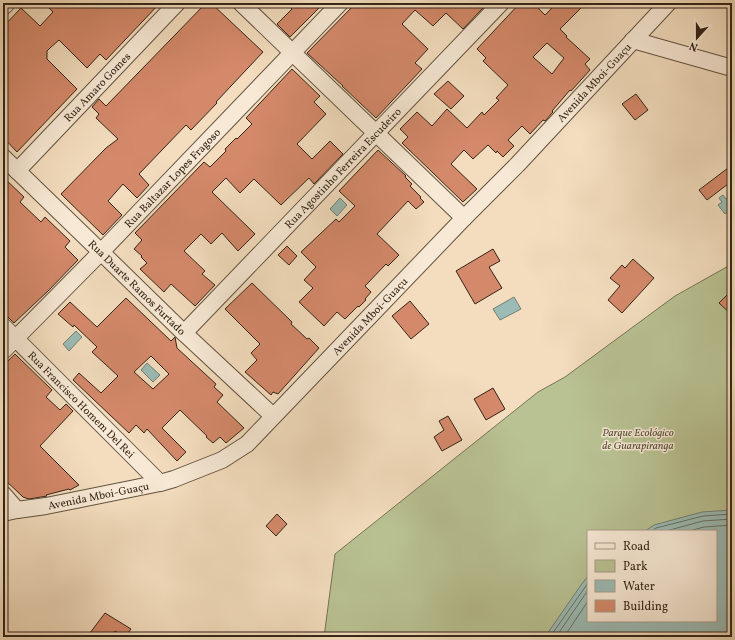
<svg xmlns="http://www.w3.org/2000/svg" width="735" height="640" font-family="Vollkorn,serif">
<style>
.green{fill:#b9c293;stroke:#767455;fill-rule:evenodd}
.water{fill:#9bbbb4;stroke:#727f75}
.lines{fill:none;stroke-linecap:round;stroke-linejoin:round}
.shore{stroke:#687066;stroke-width:1}
.building{fill:#d4896a;stroke:#342517;fill-rule:evenodd}
.minor-casing{stroke:#645341;stroke-width:18}
.minor{stroke:#f7e9d5;stroke-width:16}
.labels{text-anchor:middle;stroke-width:3;stroke-linejoin:round;paint-order:stroke}
.street-label{font-size:11px;fill:#342517;stroke:#f7e9d5}
.park-label{font-size:11px;font-style:italic;fill:#554c36;stroke:#f7e9d5}
</style>
<rect width="100%" height="100%" fill="#f3ddbe"/>
<filter id="stains"><feTurbulence type="fractalNoise" baseFrequency=".005" numOctaves="4"/><feColorMatrix values="0 0 0 0 .2 0 0 0 0 .09 0 0 0 0 .02 0 0 0 .5 -.17"/></filter>
<radialGradient id="worn" r=".72"><stop offset=".6" stop-color="#630" stop-opacity="0"/><stop offset="1" stop-color="#630" stop-opacity=".3"/></radialGradient>
<path class="green" d="M732,264V637H324L335,554L538,392L565,377L675,296ZM588,531H716V621H588Z"/>
<path class="water" d="M723,195L726,199L732,195V208L725,214L718,205L722,202L719,198Z
M340,198L347,205L337,216L330,209Z
M514,297L521,309L500,320L493,309Z
M76,331L82,337L69,351L63,344Z
M147,363L160,375L153,382L141,370Z
M732,510V637H545L581,585L588,576V621H716V531H645L654,525L702,512Z"/>
<g class="lines">
<path class="shore" d="M652,531L656,528L703,516L732,514
M666,531L703,521L732,519
M689,531L704,527L732,525
M550,637L588,583
M556,637L588,590
M564,637L588,601"/>
</g>
<path class="building" d="M44,3H160L106,60L100,54L87,68L59,40L50,48L47,51V59L77,89L17,152L3,137V27L21,8L40,26L53,12Z
M206,3H211L263,52L216,102L217,103L191,130L186,125L139,174L149,185L137,198L123,184L108,201L122,215L103,235L61,194L106,148L118,139L96,118L99,114L92,107L99,99L106,106Z
M286,3H324L290,37L277,24L292,9Z
M356,3H463L468,7L472,3H477L483,8L463,29L446,13L433,26L415,10L402,24L428,49L415,63L422,69L376,118L342,86H343L307,53Z
M520,3H530L536,8L537,7L545,15L557,3H586L560,29L567,36L566,37L590,59L585,64L590,70L571,91L570,90L552,111L553,112L545,121L543,120L530,134L522,126L508,140L514,146L503,157L497,151L496,153L488,145L473,159L464,150L451,164L477,189L463,202L402,143L408,137L400,129L417,112L432,126L447,109L467,128L482,112L484,115L499,100L496,98L508,85L483,61L486,58L477,49ZM547,43L564,58L552,74L533,57Z
M292,69L320,96L314,102L326,114L297,144L312,159L330,141L343,154L314,184L309,178L281,205L254,179L240,193L226,178L212,192L255,234L238,251L222,233L211,244L201,234L184,251L205,271L202,274L215,285L195,306L171,284L164,292L140,269L147,263L141,257L142,256L134,249L142,240L135,233L204,162L210,167L226,151L225,149L236,138L237,139L252,124L246,118Z
M448,81L464,96L451,109L434,94Z
M636,94L648,110L635,120L622,104Z
M378,150L406,176L405,177L412,184L410,186L421,197L420,198L424,202L416,209L408,201L377,234L399,255L388,266L386,264L365,286L371,292L365,299L366,300L359,307L358,306L345,319L337,312L324,326L299,302L313,288L304,280L316,267L301,252L336,219L339,222L355,206L339,191Z
M732,165V181L707,200L699,190Z
M3,177L24,197L20,202L41,222L45,217L70,241L65,247L78,260L48,291L14,323L3,312Z
M287,246L297,256L289,265L278,255Z
M493,249L500,261L489,267L502,288L475,304L456,271Z
M633,259L654,278L622,313L608,300L620,286L610,278L622,265L625,268Z
M252,283L292,322L291,324L307,339L309,338L319,348L278,394L273,392L271,395L245,372L257,360L251,353L260,344L225,309Z
M732,290V315L719,303Z
M126,298L171,341L175,337L177,348L216,384L214,387L223,395L217,402L244,428L226,443L220,437L213,443L206,437L207,436L180,410L162,428L186,452L177,461L147,429L144,433L136,425L129,433L73,380L79,373L101,393L118,376L92,352L97,347L74,325L73,327L58,314L70,302L97,327ZM151,356L169,374L153,389L134,372Z
M410,301L429,324L411,339L392,316Z
M15,354L52,390L46,397L60,410L66,404L73,411L40,446L79,485L70,490L69,489L46,495L47,496L29,499L23,497L3,478V366Z
M493,388L505,409L486,420L474,399Z
M448,416L462,440L442,451L434,437L444,430L439,421Z
M277,514L287,524L276,536L266,526Z
M105,613L131,629L125,637H124L115,631L111,637H87Z"/>
<g class="lines">
<g class="minor-casing">
<g id="minor">
<path d="M241,3L464,218"/>
<path d="M3,7L7,3"/>
<path d="M633,40L732,68"/>
<path id="s1" d="M3,157L101,252L184,333L273,416"/>
<path id="s2" d="M17,171L177,3"/>
<path id="s3" d="M3,326L160,483"/>
<path id="s4" d="M184,333L501,3"/>
<path id="s5" d="M3,351L101,252L340,3"/>
<path d="M3,494L17,510"/>
<path id="s6" d="M3,513L17,510L46,506L160,483L174,479L222,460L247,444L464,218L517,165L668,3"/>
</g>
</g>
<use href="#minor" class="minor"/>
</g>
<g class="labels">
<g class="street-label">
<text dy="4" stroke="none"><textPath href="#s6" startOffset="757">Avenida Mboi-Guaçu</textPath></text>
<text dy="4" stroke="none"><textPath href="#s2" startOffset="116">Rua Amaro Gomes</textPath></text>
<text dy="4" stroke="none"><textPath href="#s4" startOffset="229">Rua Agostinho Ferreira Escudeiro</textPath></text>
<text dy="4" stroke="none"><textPath href="#s5" startOffset="242">Rua Baltazar Lopes Fragoso</textPath></text>
<text dy="4" stroke="none"><textPath href="#s1" startOffset="187">Rua Duarte Ramos Furtado</textPath></text>
<text dy="4" stroke="none"><textPath href="#s6" startOffset="433">Avenida Mboi-Guaçu</textPath></text>
<text dy="4" stroke="none"><textPath href="#s3" startOffset="111">Rua Francisco Homem Del Rei</textPath></text>
<text dy="4" stroke="none"><textPath href="#s6" startOffset="97">Avenida Mboi-Guaçu</textPath></text>
</g>
<g class="park-label">
<text x="638" y="436">Parque Ecológico<tspan x="638" dy="13">de Guarapiranga</tspan></text>
</g>
</g>
<rect width="735" height="640" fill="none" stroke="#f3ddbe" stroke-width="16"/>
<rect x="4" y="4" width="727" height="632" fill="none" stroke="#342517" stroke-width="2"/>
<rect x="8" y="8" width="719" height="624" fill="none" stroke="#342517"/>
<rect x="587" y="530" width="130" height="92" fill="#f7e9d5" stroke="#a99b89"/>
<rect x="595" y="543" width="20" height="6" fill="#f7e9d5" stroke="#a99b89"/>
<text x="623" y="550" font-size="12" fill="#342517">Road</text>
<rect x="595" y="560" width="20" height="12" fill="#b9c293" stroke="#a99b89"/>
<text x="623" y="570" font-size="12" fill="#342517">Park</text>
<rect x="595" y="580" width="20" height="12" fill="#9bbbb4" stroke="#a99b89"/>
<text x="623" y="590" font-size="12" fill="#342517">Water</text>
<rect x="595" y="600" width="20" height="12" fill="#d4896a" stroke="#a99b89"/>
<text x="623" y="610" font-size="12" fill="#342517">Building</text>
<g transform="translate(697 38) rotate(201)" stroke="#f7e9d5" stroke-width="3" paint-order="stroke">
<path d="M0-3L7 15L0 10L-7 15Z" fill="#342517"/>
<text y="-6" font-size="11" font-weight="bold" text-anchor="middle" fill="#342517">N</text>
</g>
<rect width="100%" height="100%" filter="url(#stains)"/>
<rect width="100%" height="100%" fill="url(#worn)"/>
</svg>
